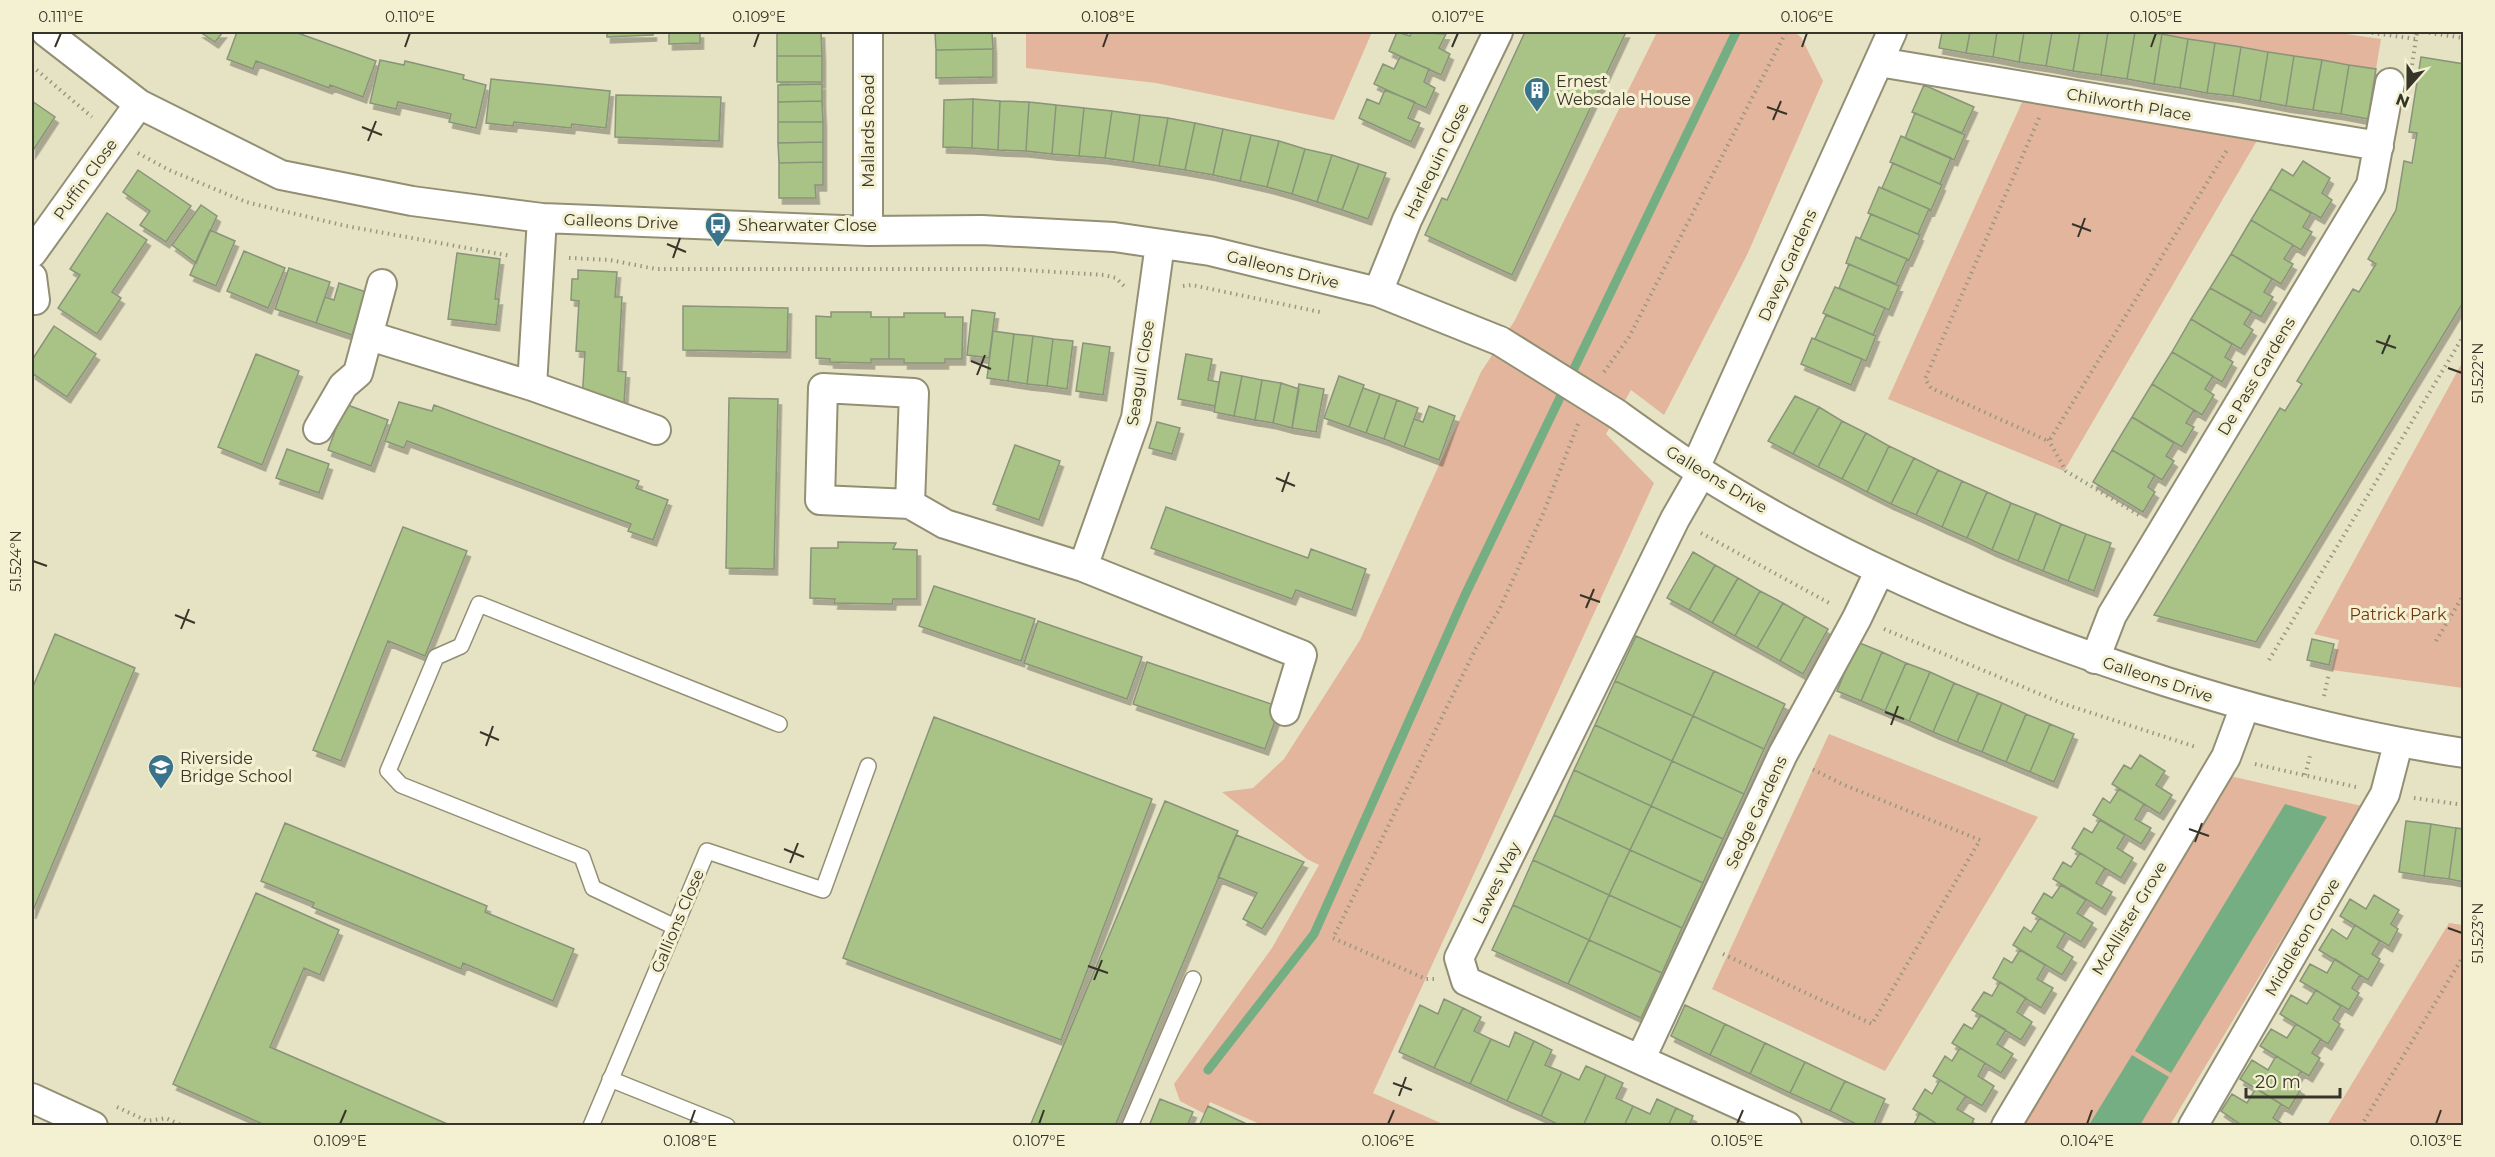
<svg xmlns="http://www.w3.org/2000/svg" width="2495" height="1157" font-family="Montserrat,sans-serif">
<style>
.green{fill:#e2b59c}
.water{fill:#76ae84}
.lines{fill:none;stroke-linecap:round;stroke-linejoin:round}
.stream{stroke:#76ae84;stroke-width:9}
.building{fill:#a9c286;stroke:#89947a;stroke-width:1.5;filter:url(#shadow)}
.service-casing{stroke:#938f74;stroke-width:18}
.minor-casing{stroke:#938f74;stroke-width:32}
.path{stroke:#999780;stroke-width:4;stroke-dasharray:1.5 4.5;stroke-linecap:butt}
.service{stroke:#fff;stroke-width:15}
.minor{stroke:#fff;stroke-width:28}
.minor-bridge-casing{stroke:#938f74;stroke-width:32;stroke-linecap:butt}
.minor-bridge{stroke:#fff;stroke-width:28}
.ticks{fill:none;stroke:#373529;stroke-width:2}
.labels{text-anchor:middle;stroke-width:6;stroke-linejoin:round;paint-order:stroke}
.poi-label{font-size:16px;fill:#373529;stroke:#f4f0d2;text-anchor:start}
.street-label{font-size:16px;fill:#373529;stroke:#f4f0d2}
.park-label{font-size:16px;fill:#6f3811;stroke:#f4f0d2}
.neatline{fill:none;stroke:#373529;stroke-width:2}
.ticks-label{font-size:15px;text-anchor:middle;fill:#373529}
</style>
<defs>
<filter id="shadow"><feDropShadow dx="3.5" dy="6" stdDeviation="0" flood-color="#0004"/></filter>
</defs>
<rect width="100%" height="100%" fill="#e6e3c5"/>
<path class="green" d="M1026,32H1372L1334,120L1156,83L1026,68Z
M1657,32H1794L1801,37L1823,81L1747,255L1664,415L1631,390L1606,434L1654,483L1373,1093L1445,1125H1262L1210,1102L1205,1114L1180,1101L1174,1084L1272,948L1319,865L1307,859L1222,792L1253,788L1284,759L1360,640L1481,372L1515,320Z
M2145,32H2332L2381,39L2376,69Z
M2023,100L2259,137L2064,471L1888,399Z
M2463,361V688L2332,670L2339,640L2314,634Z
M1829,734L2038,817L1885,1071L1712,989Z
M2230,776L2362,806L2170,1125L2022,1126Z
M2449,923L2463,925V1125H2327Z"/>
<path class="water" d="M2285,804L2327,817L2171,1073L2135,1051Z
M2132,1055L2169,1077L2140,1125H2089Z"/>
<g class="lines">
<path class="stream" d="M1208,1070L1314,934L1465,595L1736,32"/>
</g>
<path class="building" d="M200,32H223L215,42Z
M237,32H295L376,61L363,97L330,85L329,88L256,61L253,69L227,59Z
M607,32H653V35L607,37Z
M669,32H700V43L669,44Z
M777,32H821L822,56H777Z
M935,32H992L993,49L936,50Z
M1397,32L1410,36L1411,32L1446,34L1439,48L1450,54L1441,75L1389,51Z
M1525,32H1626L1512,275L1425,235L1442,198L1447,200Z
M1942,32H1970L1966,53L1939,48Z
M1970,32H1997L1993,57L1966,53Z
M1997,32H2024L2019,62L1993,57Z
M2024,32H2052L2046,66L2019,62Z
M2052,32H2080L2073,71L2046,66Z
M2080,32H2108L2101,75L2073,71Z
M2108,32H2135L2127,79L2101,75Z
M2135,32L2162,34L2154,84L2127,79Z
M2162,34L2188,39L2180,88L2154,84Z
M2188,39L2215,43L2207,93L2180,88Z
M2215,43L2241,47L2233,96L2207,93Z
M2241,47L2268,52L2260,101L2233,96Z
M993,49V77L936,78V50Z
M2268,52L2294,56L2286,106L2260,101Z
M777,56H822V82H777Z
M2294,56L2322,60L2313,110L2286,106Z
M1400,57L1429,69L1424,82L1435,88L1426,108L1374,84L1383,64L1394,69Z
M2421,57L2464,64V301L2256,642L2154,615L2280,408L2285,411L2302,384L2297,381L2353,289L2359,292L2376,264L2368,259L2396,210L2404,161L2412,163L2417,133L2409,132Z
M380,60L404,65L405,61L464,75L463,79L486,85L476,128L449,122L451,114L398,102L396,109L370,103Z
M2322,60L2349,65L2341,114L2313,110Z
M2349,65L2376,69L2368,119L2341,114Z
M491,79L610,91L606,128L572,124L571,128L514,122L513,126L486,123Z
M822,84V101L778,102V85Z
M1924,85L1974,107L1962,133L1912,112Z
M1385,90L1415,102L1408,118L1420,123L1411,142L1359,118L1367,99L1379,104Z
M616,95L721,97L719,141L615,137Z
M973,99L972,148L943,147L944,100Z
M973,99L1000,101L998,150L972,148Z
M32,101L55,117L32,152Z
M822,101L823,122H778V102Z
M1000,101L1029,102L1026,151L998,150Z
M1029,102L1056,105L1052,154L1026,151Z
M1056,105L1084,108L1079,156L1052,154Z
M1084,108L1112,111L1105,158L1079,156Z
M1112,111L1140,115L1133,162L1105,158Z
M1915,113L1965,135L1954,160L1905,138Z
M1140,115L1168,118L1159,166L1133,162Z
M1168,118L1195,123L1185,170L1159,166Z
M778,122H823V142L778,143Z
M1195,123L1223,129L1213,175L1185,170Z
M1223,129L1251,135L1240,181L1213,175Z
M1251,135L1279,141L1267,187L1240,181Z
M1901,136L1951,158L1940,184L1890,162Z
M1279,141L1305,149L1292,194L1267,187Z
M823,142V162L779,163L778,143Z
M1305,149L1332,155L1317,202L1292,194Z
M1332,155L1359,164L1342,210L1317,202Z
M2303,161L2330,178L2322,193L2332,200L2321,218L2270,189L2282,169L2293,176Z
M823,162V185H815L816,198H779V163Z
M1893,163L1942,185L1931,210L1882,188Z
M1359,164L1386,173L1368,219L1342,210Z
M138,170L191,206L166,242L140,225L150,211L123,192Z
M1879,187L1929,209L1918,234L1868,213Z
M2270,189L2311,213L2303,227L2312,232L2301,250L2251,220Z
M201,205L217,216L196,263L172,245Z
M107,213L147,240L112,292L121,298L97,334L58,308L80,275L70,269Z
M1871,214L1920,235L1909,260L1860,239Z
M2251,220L2293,245L2284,259L2293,264L2281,284L2231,254Z
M210,230L235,241L216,286L190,275Z
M1856,237L1907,259L1896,284L1846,263Z
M244,251L285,268L268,308L227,291Z
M457,253L500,259L495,299H499L496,325L448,319Z
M2231,254L2272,279L2264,292L2273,297L2261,317L2210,288Z
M1849,264L1899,286L1889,310L1839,288Z
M289,268L330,282L316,323L275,309Z
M578,270L617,272L615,297H622L618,371L626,372L624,404L582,401L585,352L576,351L579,301L571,300L572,279H578Z
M339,283L366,292L352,335L316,323L325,297L334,300Z
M1835,287L1885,308L1873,335L1823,313Z
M2210,288L2252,311L2244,324L2253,330L2241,349L2191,319Z
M683,306L788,308L787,352L683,350Z
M972,310L995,313L989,358L967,355Z
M831,312H871V317H889V359H871V363L830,362V359L816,358V316L831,317Z
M904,313H945V317H963L962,359H945V363H904V359H889V317H904Z
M1826,315L1876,336L1866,361L1815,339Z
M2191,319L2232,344L2225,357L2233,362L2222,382L2172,352Z
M54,326L96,354L67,397L32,373V360Z
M993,331L1014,334L1008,381L987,378Z
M1014,334L1033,336L1027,384L1008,381Z
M1033,336L1053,339L1047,386L1027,384Z
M1812,338L1862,359L1851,385L1801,364Z
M1053,339L1073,341L1067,389L1047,386Z
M1083,343L1110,347L1103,395L1076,391Z
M2172,352L2213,376L2205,389L2214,395L2202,415L2152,384Z
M256,354L299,371L262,465L218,447Z
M1186,354L1212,359L1208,380L1219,382L1215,406L1178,399Z
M1221,372L1242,376L1234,416L1214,412Z
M1242,376L1262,380L1255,420L1234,416Z
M1339,376L1364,385L1349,427L1324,418Z
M1262,380L1281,383L1273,423L1255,420Z
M1281,383L1299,389L1292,428L1273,423Z
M1299,384L1324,389L1316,432L1292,428Z
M2152,384L2194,410L2186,423L2194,427L2182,447L2132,417Z
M1363,388L1380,394L1366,433L1349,427Z
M1380,394L1397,400L1384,439L1366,433Z
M1795,396L1819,407L1793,454L1768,441Z
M729,398L778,399L774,569L726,568Z
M1397,400L1418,408L1404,447L1384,439Z
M399,402L432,411L434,405L639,481L636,488L668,500L653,540L628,531L631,524L407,441L404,448L385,441Z
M345,404L388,420L371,466L328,450Z
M1429,406L1455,416L1439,460L1404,447L1414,419L1423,422Z
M1819,407L1842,421L1818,467L1793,454Z
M2132,417L2174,443L2166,456L2174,461L2162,480L2112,450Z
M1842,421L1866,433L1842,479L1818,467Z
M1157,422L1180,428L1172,454L1149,448Z
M1866,433L1889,446L1867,492L1842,479Z
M1015,445L1060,461L1039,520L993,504Z
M1889,446L1914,458L1891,504L1867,492Z
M287,449L329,464L319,493L276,478Z
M2112,450L2155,475L2148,487L2155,492L2143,512L2093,482Z
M1914,458L1938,470L1916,515L1891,504Z
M1938,470L1962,481L1942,527L1916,515Z
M1962,481L1987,492L1967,538L1942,527Z
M1987,492L2011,503L1992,550L1967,538Z
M2011,503L2036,513L2018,561L1992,550Z
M1166,507L1308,558L1311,549L1366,569L1352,610L1296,590L1292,599L1151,548Z
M2036,513L2061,524L2043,571L2018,561Z
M2061,524L2086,534L2068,581L2043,571Z
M403,527L467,551L425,656L388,641L341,761L313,750Z
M2086,534L2111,543L2094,591L2068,581Z
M838,542L896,543L893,549L917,550V599H893L892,604L834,603L835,599L810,598L811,548H838Z
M1693,552L1715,565L1689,610L1667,598Z
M1715,565L1738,578L1712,623L1689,610Z
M1738,578L1760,591L1735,636L1712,623Z
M934,586L1035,619L1021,661L919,626Z
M1760,591L1783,603L1757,648L1735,636Z
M1783,603L1805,616L1780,661L1757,648Z
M1805,616L1828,629L1803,674L1780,661Z
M1038,621L1142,657L1127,699L1024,663Z
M55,634L135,668L32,913V689Z
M1636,636L1714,671L1693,716L1615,681Z
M2312,639L2334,644L2329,665L2307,660Z
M1857,642L1882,652L1861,701L1837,691Z
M1882,652L1906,663L1885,711L1861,701Z
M1147,662L1280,707L1265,749L1133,704Z
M1906,663L1930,672L1909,721L1885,711Z
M1714,671L1785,704L1764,749L1693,716Z
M1930,672L1954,683L1933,732L1909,721Z
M1615,681L1693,716L1672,761L1595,725Z
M1954,683L1978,693L1957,742L1933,732Z
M1978,693L2002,703L1982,752L1957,742Z
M2002,703L2026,714L2006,762L1982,752Z
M2026,714L2050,724L2030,772L2006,762Z
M1693,716L1764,749L1744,794L1672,761Z
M934,717L1152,799L1061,1040L843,958Z
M2050,724L2074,734L2054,782L2030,772Z
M1595,725L1672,761L1651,806L1574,770Z
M2140,755L2165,771L2156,785L2172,795L2160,814L2112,784L2124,765L2131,769Z
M1672,761L1744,794L1723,839L1651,806Z
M1574,770L1651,806L1630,850L1554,815Z
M2119,789L2144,804L2135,819L2151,828L2141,844L2093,815L2103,798L2110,803Z
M1165,801L1238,831L1115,1126H1030Z
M1651,806L1723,839L1703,883L1630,850Z
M1554,815L1630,850L1609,895L1533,860Z
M2100,820L2125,835L2117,848L2133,858L2121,878L2072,848L2084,828L2092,833Z
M2406,821L2431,824L2424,876L2399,872Z
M285,823L487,906L485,912L574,949L553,1001L463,963L461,969L312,907L314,903L261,881Z
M2431,824L2456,828L2449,879L2424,876Z
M2456,828L2464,829V882L2449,879Z
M1236,835L1304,862L1262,929L1243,919L1257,893L1218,877Z
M1630,850L1703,883L1682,928L1609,895Z
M2080,853L2105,868L2096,883L2112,892L2102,909L2053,879L2063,862L2071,867Z
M1533,860L1609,895L1589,940L1513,905Z
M2061,885L2086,900L2077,913L2093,923L2081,942L2032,913L2044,893L2052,898Z
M256,893L339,930L320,975L304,968L270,1047L452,1126H267L173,1084Z
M1609,895L1682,928L1662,973L1589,940Z
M2374,895L2399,910L2391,924L2398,929L2389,946L2340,916L2350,899L2366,909Z
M1513,905L1589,940L1568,984L1492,950Z
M2040,918L2065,933L2057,947L2073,957L2062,975L2013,945L2024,927L2031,932Z
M2355,925L2380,941L2372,954L2380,959L2368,980L2319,950L2332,929L2347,939Z
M1589,940L1662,973L1641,1018L1568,984Z
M2020,950L2045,965L2037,979L2053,988L2041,1008L1993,978L2004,958L2012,963Z
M2335,959L2360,975L2352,988L2359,993L2349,1010L2300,981L2310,964L2327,973Z
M2000,982L2026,998L2017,1012L2032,1022L2021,1040L1972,1010L1984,992L1992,996Z
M2316,990L2341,1006L2333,1019L2340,1024L2328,1044L2280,1014L2291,995L2307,1004Z
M1444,999L1463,1008L1434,1068L1399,1052L1420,1005L1438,1014Z
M1685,1005L1725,1024L1710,1055L1671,1036Z
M1463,1008L1481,1017L1474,1031L1491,1039L1470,1084L1434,1068Z
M1981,1015L2006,1030L1997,1044L2013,1054L2001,1073L1952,1043L1964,1024L1972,1029Z
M1725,1024L1765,1043L1750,1074L1710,1055Z
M2296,1024L2321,1039L2312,1053L2320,1058L2309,1076L2260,1046L2271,1029L2287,1038Z
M1515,1032L1534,1041L1507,1101L1470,1084L1491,1039L1509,1047Z
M1534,1041L1552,1050L1545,1065L1562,1072L1541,1116L1507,1101Z
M1765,1043L1805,1062L1790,1093L1750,1074Z
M1960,1048L1985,1063L1978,1076L1994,1086L1982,1106L1933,1076L1945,1056L1952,1061Z
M2276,1056L2301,1071L2293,1084L2301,1089L2289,1109L2240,1079L2252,1060L2268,1070Z
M1805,1062L1845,1081L1830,1111L1790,1093Z
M1586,1066L1606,1075L1583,1126H1561L1541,1116L1562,1072L1579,1080Z
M1606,1075L1623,1083L1616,1098L1633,1106L1624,1126H1583Z
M1940,1080L1966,1096L1957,1109L1974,1119L1970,1126H1940L1913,1109L1925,1089L1932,1094Z
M1845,1081L1885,1099L1873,1126H1860L1830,1111Z
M2256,1088L2281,1104L2273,1118L2281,1123L2279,1126H2243L2221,1111L2232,1094L2247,1103Z
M1160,1099L1193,1112L1187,1126H1149Z
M1657,1099L1676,1108L1668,1126H1624L1633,1106L1650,1114Z
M1208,1106L1251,1126H1199Z
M1676,1108L1693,1116L1689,1126H1668Z
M1920,1113L1940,1126H1913Z"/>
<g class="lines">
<g class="service-casing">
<path id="service" d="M675,927L593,888L582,857L401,785L388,771L436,657L461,646L479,604L779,724
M610,1079L727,1126
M591,1126L707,851L823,890L868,766
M1130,1126L1193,979"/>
</g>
<g class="minor-casing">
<path id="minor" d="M46,32L139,104L281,175L412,201L542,218L868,231L982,230L1114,237L1210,251L1378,292L1500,341
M868,32V231
M1879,62L2379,146
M32,253L139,104
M32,277L35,300
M1378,292L1407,220L1498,32
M370,336L532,386L656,430
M532,386L542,218
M1617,414C1642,432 1667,450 1693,467C1839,561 2002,629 2167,682C2265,713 2362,738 2464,753
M318,429L343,386L358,373L382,284
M1695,468L1892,32
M1702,472L1675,519L1459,958L1466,981L1787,1126
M910,504L914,393L823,388L820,500L910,504L945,524L1083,567L1302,655L1285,711
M1083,567L1136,418L1160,244
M2095,659L2112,615L2371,185L2390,83
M1641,1058L1783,754L1857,618L1880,570
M32,1098L93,1126
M2006,1126L2226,757L2245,706
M2193,1126L2385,794L2398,744"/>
</g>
<path class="path" d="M2366,32L2416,39
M2423,32L2464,38
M2412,65L2417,32
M32,66L92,117
M2039,118L1925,379L1931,388L2046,440L2051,438L2227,150
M138,153L169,170L246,202L346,226L511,256
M569,258L610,260L656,269H1008L1104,275L1116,278L1124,286
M1183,286L1192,285L1320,312
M1604,372L1629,337L1786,32
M2048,439L2066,471L2139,515
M1701,533L1831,604
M1884,629L2064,704L2196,747
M2436,641L2464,594
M2269,660L2464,335
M2324,696L2329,673
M2255,764L2356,787
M2305,775L2311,752
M2414,798L2464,805
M1723,954L1872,1024L1980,840L1844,785L1810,768
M1434,979H1426L1333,938L1476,648L1499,610L1543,514L1578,424
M117,1107L147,1121L166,1118L183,1126
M2361,1126L2464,955"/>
<use href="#service" class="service"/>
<use href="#minor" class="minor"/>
<g class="minor-bridge-casing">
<path id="minor-bridge" d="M1500,341L1617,414"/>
</g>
<use href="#minor-bridge" class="minor-bridge"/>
</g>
<path class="ticks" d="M55,47L61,33M405,47L410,33M754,47L759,33M1103,47L1108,33M1452,47L1458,33M1802,47L1807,33M2151,47L2156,33M1767,107L1787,114M1773,120L1781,101M362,127L382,135M368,141L376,121M2072,224L2091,231M2078,237L2085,218M667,244L686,252M673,258L680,238M2376,341L2396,348M2382,354L2390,335M971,361L991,369M2448,368L2462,373M977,375L985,355M1276,478L1295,486M1282,492L1289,472M33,561L47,566M1580,595L1600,602M1586,608L1594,589M175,615L195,623M181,629L189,609M1885,712L1904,719M1891,725L1898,706M480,732L499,740M486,746L493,726M2189,829L2209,836M2195,842L2202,823M784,849L804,857M790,863L798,843M2448,928L2462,933M1088,966L1108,973M1094,980L1102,960M1393,1083L1412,1090M1399,1096L1406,1077M340,1124L346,1110M690,1124L695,1110M1039,1124L1044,1110M1388,1124L1394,1110M1737,1124L1743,1110M2087,1124L2092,1110M2436,1124L2441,1110"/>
<defs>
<g id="building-pin" transform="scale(1.35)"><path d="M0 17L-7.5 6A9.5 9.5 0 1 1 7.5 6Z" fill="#39748c" stroke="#f4f0d2"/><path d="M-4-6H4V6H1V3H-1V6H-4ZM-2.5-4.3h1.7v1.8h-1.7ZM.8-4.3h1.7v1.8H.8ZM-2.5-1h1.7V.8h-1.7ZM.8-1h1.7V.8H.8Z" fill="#fff"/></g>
<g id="bus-pin" transform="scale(1.35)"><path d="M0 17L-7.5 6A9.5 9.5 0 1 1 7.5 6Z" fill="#39748c" stroke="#f4f0d2"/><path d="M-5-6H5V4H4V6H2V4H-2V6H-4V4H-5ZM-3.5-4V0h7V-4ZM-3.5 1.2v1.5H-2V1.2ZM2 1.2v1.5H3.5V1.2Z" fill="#fff"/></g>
<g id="school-pin" transform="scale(1.35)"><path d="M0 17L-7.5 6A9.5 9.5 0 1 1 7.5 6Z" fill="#39748c" stroke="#f4f0d2"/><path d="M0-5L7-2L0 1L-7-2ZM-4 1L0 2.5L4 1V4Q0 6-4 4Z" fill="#fff"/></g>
</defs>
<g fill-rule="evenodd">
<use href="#building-pin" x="1537" y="90"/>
<use href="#bus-pin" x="718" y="225"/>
<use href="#school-pin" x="161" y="767"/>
</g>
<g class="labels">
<g class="poi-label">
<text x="1556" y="87">Ernest<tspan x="1556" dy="18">Websdale House</tspan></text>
<text x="738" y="231">Shearwater Close</text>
<text x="180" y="764">Riverside<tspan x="180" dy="18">Bridge School</tspan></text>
</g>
<g class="street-label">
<text transform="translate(2129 104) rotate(10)" y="6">Chilworth Place</text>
<text transform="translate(868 131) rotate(-90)" y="6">Mallards Road</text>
<text transform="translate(1436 161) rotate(-64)" y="6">Harlequin Close</text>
<text transform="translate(85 179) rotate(-54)" y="6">Puffin Close</text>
<text transform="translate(621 221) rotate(2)" y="6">Galleons Drive</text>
<text transform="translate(1787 265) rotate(-66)" y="6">Davey Gardens</text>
<text transform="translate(1283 269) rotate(14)" y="6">Galleons Drive</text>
<text transform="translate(1140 373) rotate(-81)" y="6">Seagull Close</text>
<text transform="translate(2256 376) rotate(-59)" y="6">De Pass Gardens</text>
<text transform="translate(1717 479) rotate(31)" y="6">Galleons Drive</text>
<text transform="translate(2158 679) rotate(18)" y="6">Galleons Drive</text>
<text transform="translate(1756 812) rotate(-65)" y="6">Sedge Gardens</text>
<text transform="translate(1496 883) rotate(-64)" y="6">Lawes Way</text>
<text transform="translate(2129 918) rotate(-59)" y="6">McAllister Grove</text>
<text transform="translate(677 921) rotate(-67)" y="6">Gallions Close</text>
<text transform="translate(2302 937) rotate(-60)" y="6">Middleton Grove</text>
</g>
<g class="park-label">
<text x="2398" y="620">Patrick Park</text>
</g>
</g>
<rect width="2495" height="1157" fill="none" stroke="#f4f0d2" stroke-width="66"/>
<g transform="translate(2408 87) rotate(201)" stroke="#f4f0d2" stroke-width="4.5" paint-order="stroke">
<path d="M0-4.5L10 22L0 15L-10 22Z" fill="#373529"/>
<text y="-9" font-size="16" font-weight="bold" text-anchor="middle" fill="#373529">N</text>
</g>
<path d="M2246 1088v9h94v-9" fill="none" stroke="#373529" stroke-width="3"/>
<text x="2255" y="1088" font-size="18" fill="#373529" stroke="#f4f0d2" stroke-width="4.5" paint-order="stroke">20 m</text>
<rect x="33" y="33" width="2429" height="1091" class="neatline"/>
<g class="ticks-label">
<text x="61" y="22">0.111°E</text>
<text x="410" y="22">0.110°E</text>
<text x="759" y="22">0.109°E</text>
<text x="1108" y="22">0.108°E</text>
<text x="1458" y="22">0.107°E</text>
<text x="1807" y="22">0.106°E</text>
<text x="2156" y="22">0.105°E</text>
<text transform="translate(2478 373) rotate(-90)" y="5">51.522°N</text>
<text transform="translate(16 561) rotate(-90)" y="5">51.524°N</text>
<text transform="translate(2478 933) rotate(-90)" y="5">51.523°N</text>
<text x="340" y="1146">0.109°E</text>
<text x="690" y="1146">0.108°E</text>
<text x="1039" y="1146">0.107°E</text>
<text x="1388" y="1146">0.106°E</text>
<text x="1737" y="1146">0.105°E</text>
<text x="2087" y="1146">0.104°E</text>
<text x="2436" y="1146">0.103°E</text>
</g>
</svg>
